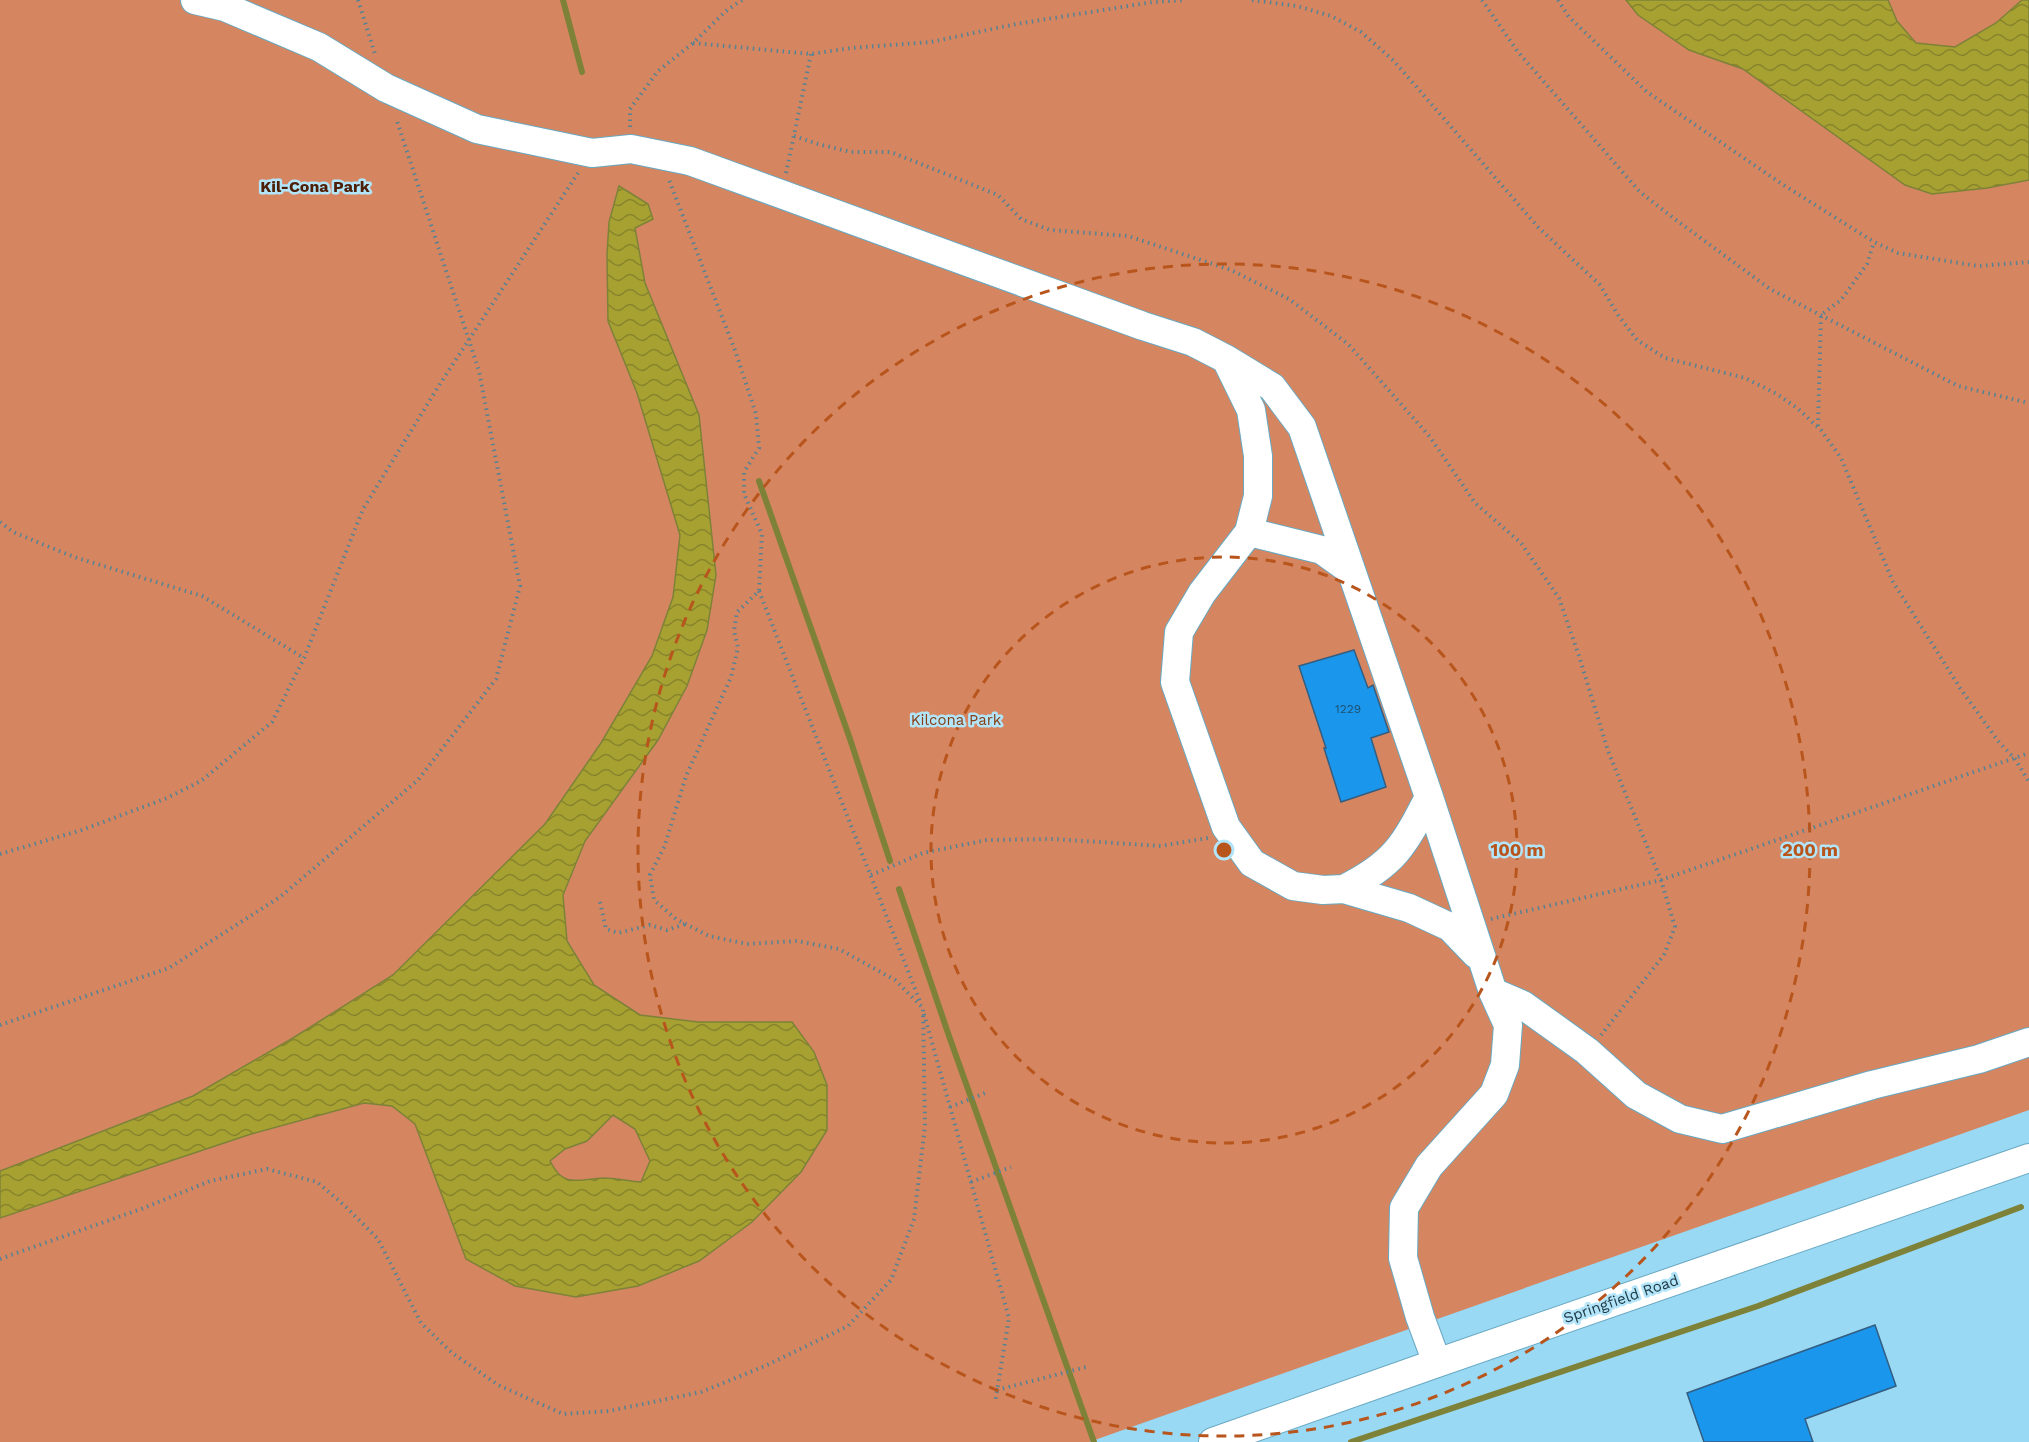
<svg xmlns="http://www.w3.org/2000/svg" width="2029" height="1442" font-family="'Work Sans',sans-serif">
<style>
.green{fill:#d58660}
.water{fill:url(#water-waves);stroke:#7e8238;stroke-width:1.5;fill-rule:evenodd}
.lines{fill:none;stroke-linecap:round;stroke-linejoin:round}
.stream{stroke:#7e8238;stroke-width:6}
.building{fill:#1a97ec;stroke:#335d81;stroke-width:1.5}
.minor-casing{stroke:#69a8c1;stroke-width:30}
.path{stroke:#578294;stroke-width:4;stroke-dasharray:1.5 4.5;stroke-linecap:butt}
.minor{stroke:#fff;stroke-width:28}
.ring{fill:none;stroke:#b8551c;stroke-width:3;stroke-dasharray:10 8}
.labels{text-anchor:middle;stroke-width:5;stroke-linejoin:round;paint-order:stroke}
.number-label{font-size:12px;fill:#1e516f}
.park-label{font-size:15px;fill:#873c11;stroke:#b2e5fa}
.street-label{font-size:15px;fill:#203a45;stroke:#b2e5fa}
.neighbourhood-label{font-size:16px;font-weight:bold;fill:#4d1e04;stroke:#b2e5fa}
.centre{fill:#b8551c;stroke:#b2e5fa;stroke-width:3}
.ring-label{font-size:18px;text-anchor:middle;font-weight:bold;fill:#b8551c;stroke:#b2e5fa;stroke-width:5;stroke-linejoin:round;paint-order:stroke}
</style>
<defs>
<pattern id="water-waves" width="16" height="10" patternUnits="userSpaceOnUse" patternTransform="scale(1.5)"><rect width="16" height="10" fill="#a7a132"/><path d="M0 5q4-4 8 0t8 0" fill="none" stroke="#88842c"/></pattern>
</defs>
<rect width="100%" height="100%" fill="#99d9f4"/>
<path class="green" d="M0,0H2029V1110L1089,1442H0Z"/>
<path class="water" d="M1626,0H1888L1897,21L1916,43L1955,47L1996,23L2022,0H2029V180L1987,188L1932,194L1905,185L1743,69L1689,50L1638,15Z
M619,186L648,204L653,219L635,228L645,283L699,415L716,575L707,630L687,686L658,740L585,841L563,895L567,941L594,985L640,1015L698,1022H792L814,1052L827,1085V1130L801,1172L752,1222L699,1261L638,1286L576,1297L515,1286L466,1259L415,1124L392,1106L364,1103L248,1135L0,1218V1171L193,1096L293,1038L393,975L545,824L601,743L652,656L673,597L680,535L637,393L608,321L607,255L609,222ZM613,1115L635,1129L650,1161L641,1182C629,1181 615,1178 603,1178C577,1179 564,1189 550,1161L565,1149L587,1141Z"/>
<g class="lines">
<path class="stream" d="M563,0L582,72
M759,481L850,739L890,861
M899,889L949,1036L1094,1442
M1351,1442L1758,1306L2021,1207"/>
</g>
<path class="building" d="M1354,650L1368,688L1373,685L1389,732L1371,738L1386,787L1341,802L1324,748H1326L1299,666Z
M1875,1325L1896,1386L1805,1419L1813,1442H1704L1687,1393Z"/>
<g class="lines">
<g class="minor-casing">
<path id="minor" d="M195,0L225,7L319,47L386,88L477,129L592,153L631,149L690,161L1143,326L1193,342L1226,359L1272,387L1302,427L1429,797L1493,992L1508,1025L1505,1065L1494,1094L1429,1166L1404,1208L1403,1258L1420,1317L1437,1363
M1226,359L1251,410L1258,456V496L1249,532L1202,593L1179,632L1175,682L1226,827L1252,863L1293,886L1323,890L1344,889L1409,908L1450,927L1476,954
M1249,532L1322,550L1350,570
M1344,889C1394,864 1404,846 1429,797
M1493,992L1523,1005L1587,1051L1636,1095L1680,1119L1722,1129L1872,1085L1979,1059L2029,1042
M1213,1442L1437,1363L2029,1158"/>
</g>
<path class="path" d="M358,0L375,54
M1252,0L1297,6L1331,16L1361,32L1394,61L1538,227L1600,285L1618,315L1637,340L1665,358L1745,378L1777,394L1797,408L1821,430L1841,458L1893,582L1960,688L1998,741L2015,759L2029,782
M1482,0L1518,52L1640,192L1672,217L1770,289L1958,386L2029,403
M1558,0L1569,17L1647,92L1782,184L1874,242L1898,253L1978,266L2029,262
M693,43L811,54L851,48L931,42L1016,24L1153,2L1184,0
M630,127V109L658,71L693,43L726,11L742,0
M794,136L818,144L851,152H891L998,195L1021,219L1050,230L1128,236L1231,270L1289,299L1348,344L1430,437L1475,503L1521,543L1559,598L1579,656L1608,751L1661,880L1675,927L1664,955L1601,1035
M786,173L811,54
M1818,426L1821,315L1841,300L1867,264L1874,242
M0,522L13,532L74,557L202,596L304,658
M759,591L921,1004
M0,854L82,830L167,798L201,781L272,722L304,658L363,509L438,387L578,173
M871,875L923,853L987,840L1053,839L1161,846L1208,838
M600,902L606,929L618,933L650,925L667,930L685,924
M1491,919L1661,880L2029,753
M924,1014L1009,1318L995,1403
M0,1025L169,968L280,897L418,780L496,679L520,586L479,371L396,118
M950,1107L985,1093
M971,1182L1011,1167
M0,1259L141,1209L210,1181L267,1169L317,1182L344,1205L378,1239L421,1323L451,1352L498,1385L563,1414L609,1411L701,1392L765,1366L848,1326L891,1280L914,1219L925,1126L923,1008L895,980L839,949L797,941L747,944L709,936L676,919L654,900L650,875L665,845L686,776L731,677L738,648L734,631L737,612L759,591L762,534L744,494V472L759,448L756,414L736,353L669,180
M997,1390L1090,1366"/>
<use href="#minor" class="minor"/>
</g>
<g class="ring">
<circle cx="1224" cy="850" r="293"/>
<circle cx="1224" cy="850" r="586"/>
</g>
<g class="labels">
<g class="number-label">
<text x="1348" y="713">1229</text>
</g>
<g class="park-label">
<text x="956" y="725">Kilcona Park</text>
</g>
<g class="street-label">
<text transform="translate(1621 1299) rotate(-19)" y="5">Springfield Road</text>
</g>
<g class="neighbourhood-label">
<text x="315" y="192">Kil-Cona Park</text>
</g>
</g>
<circle cx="1224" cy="850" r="9" class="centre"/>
<g class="ring-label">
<text x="1517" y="856">100 m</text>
<text x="1810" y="856">200 m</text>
</g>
</svg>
